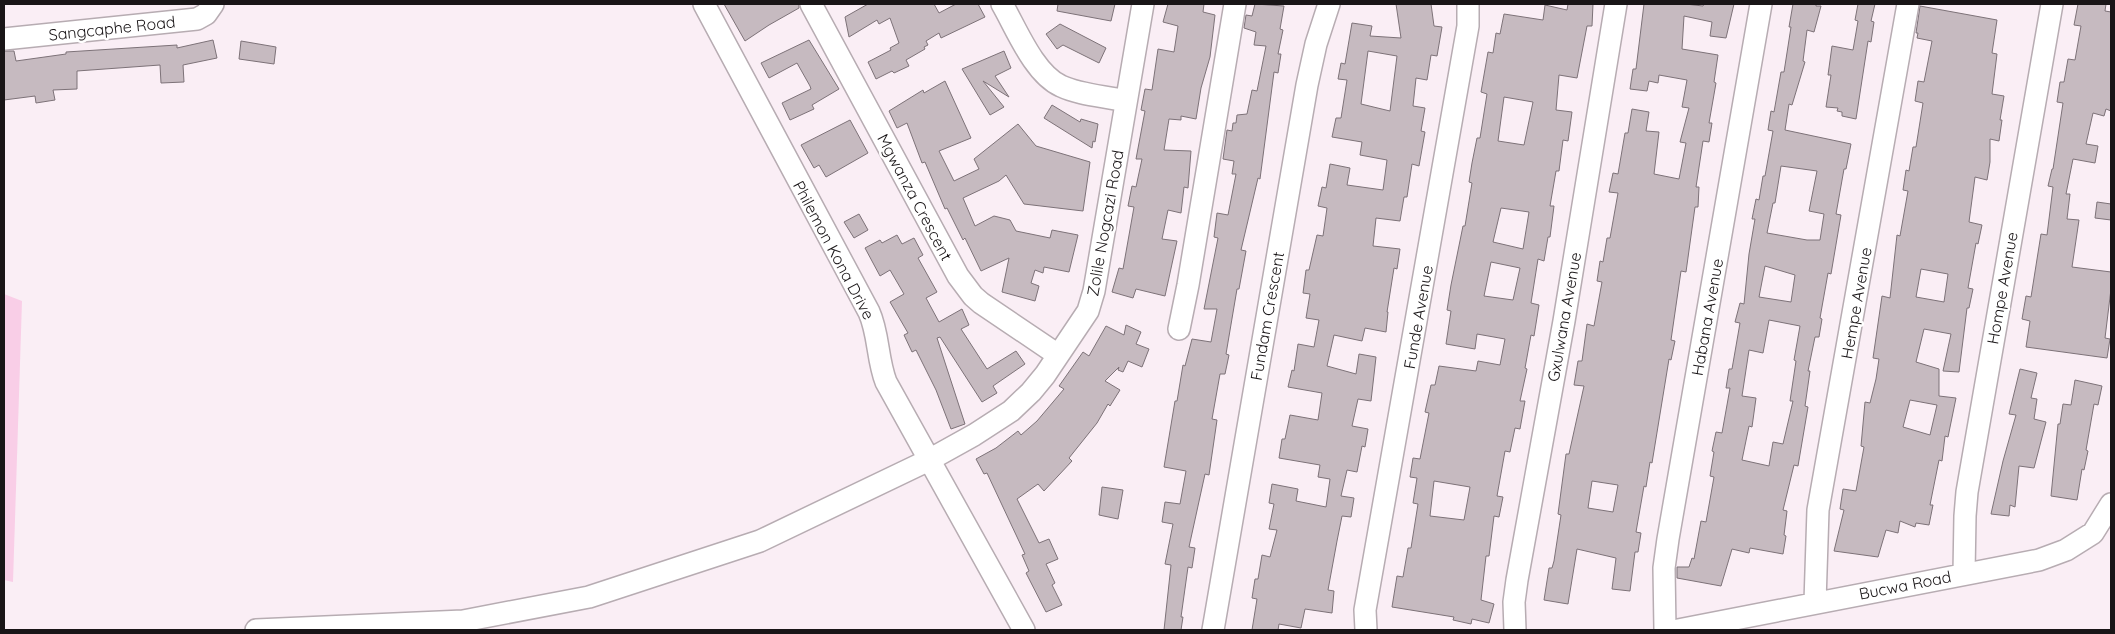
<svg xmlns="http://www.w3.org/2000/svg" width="2115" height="634" font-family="Quicksand,sans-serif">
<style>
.green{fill:#f9cee7}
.building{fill:#c6bac0;stroke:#7d7278;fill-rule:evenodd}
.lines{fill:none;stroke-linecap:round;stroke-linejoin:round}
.minor-casing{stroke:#b7acb2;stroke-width:24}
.minor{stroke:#fff;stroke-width:21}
.labels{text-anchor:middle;stroke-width:5;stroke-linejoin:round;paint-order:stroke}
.street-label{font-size:16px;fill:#191517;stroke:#fff}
</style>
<rect width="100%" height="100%" fill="#faeef5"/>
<path class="green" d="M4,294L22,301L13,582L4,580Z"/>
<path class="building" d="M724,4H799V8L769,25L745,41Z
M868,4H934L939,13L956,4H978L985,17L941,38L939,33L926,41L928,45L924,47L925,49L906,60L909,66L894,73L892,71L876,79L868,62L891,50L890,48L899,43L890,18L879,24L877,20L849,37L845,17Z
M1058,4H1115L1111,21L1057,11Z
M1168,4H1204L1203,12L1215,15L1210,57L1201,88L1196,119L1181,116V120L1169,119L1164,150L1191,151L1188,188L1184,187L1181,213L1168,210L1162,239L1177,241L1165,296L1136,289L1133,298L1112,292L1119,268L1123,269L1134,207L1128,206L1132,186L1136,187L1142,159H1136L1145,111L1141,110L1145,89L1152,90L1158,49L1174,52L1178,26L1163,22Z
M1255,4L1284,6L1280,29L1283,30L1278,54H1281L1278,73L1274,72L1260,179L1258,178L1241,250L1246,251L1239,289H1237L1226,354L1229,355L1225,374H1220L1212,419L1217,420L1209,475L1205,474L1189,547L1195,548L1192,568L1188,567L1181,617H1183L1181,630H1164L1171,565L1165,564L1173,524L1162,522L1165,502L1180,504L1186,471L1164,467L1175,401H1177L1183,365L1185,366L1192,339L1211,342L1217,309H1204L1218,238L1214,237L1217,213L1228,215L1236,174H1232L1234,161L1223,159L1227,130L1232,131L1233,123H1236L1237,115L1247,114L1252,90L1257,91L1266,46L1254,45L1256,32L1244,28L1246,15L1252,16Z
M1396,4H1431L1434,26L1442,27L1437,56L1431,55L1427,80L1416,78L1413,106L1425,108L1421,131L1425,132L1419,166L1412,164L1407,197H1404L1400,221L1376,218L1373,246L1400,249L1397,269L1394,268L1387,312H1388L1386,332L1365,328L1362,341L1334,335L1327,366L1356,374L1359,354L1376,357L1371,401L1358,399L1352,426L1368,429L1365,447L1362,446L1357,472L1347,470L1341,496L1354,498L1351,517L1342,516L1337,541L1328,590L1334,591L1332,613L1305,609L1301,628L1279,624L1278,630H1252L1257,599L1252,598L1255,579H1258L1262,555L1270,557L1277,530L1269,529L1274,504L1269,503L1272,484L1298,489L1296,501L1326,507L1330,479L1318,477L1320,465L1279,458L1282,439H1285L1290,415L1318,420L1322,393L1288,387L1292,370L1294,371L1298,344L1314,347L1319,320L1306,318L1310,294L1303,293L1306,270H1309L1317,235L1323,236L1327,208L1318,206L1322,187L1326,188L1330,164L1350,168L1347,185L1383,190L1387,160L1360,155L1362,142L1332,137L1336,118H1341L1347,80L1338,79L1341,63L1345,64L1352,23L1372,26L1370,36L1401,38ZM1368,51L1397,56L1390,111L1361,104Z
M1568,4H1593L1592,26H1587L1577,78L1559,75L1556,110L1572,112L1568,141L1563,140L1559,171H1556L1550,206H1554L1550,237H1548L1544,261L1538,259L1531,303L1539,305L1534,336L1531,335L1525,368L1527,369L1520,401H1525L1520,429L1515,428L1510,452L1505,451L1497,496L1503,497L1499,517L1494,516L1489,556H1486L1481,600L1494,604L1489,623L1472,619L1471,624L1453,620L1454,617L1392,607L1397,576L1403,577L1408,548H1411L1418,504L1413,503L1417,478L1410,477L1413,458L1420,459L1429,413L1425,412L1431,385H1435L1439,366L1476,371L1478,361L1500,365L1505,339L1477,334L1475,349L1446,344L1451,311L1447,310L1451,285L1463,226H1465L1472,183L1469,182L1472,163L1477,138H1480L1487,94L1481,92L1488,52L1493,53L1496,33L1500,34L1504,14L1543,20L1545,5L1567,10ZM1504,97L1533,102L1524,145L1498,141ZM1501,208L1529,212L1523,249L1493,242ZM1491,262L1520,268L1513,300L1484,296ZM1434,481L1470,487L1464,520L1430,516Z
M1644,4H1685L1703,6L1704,4H1734L1726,38L1710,36L1712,22L1684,16L1682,49L1718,55L1714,82L1716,83L1709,123H1712L1709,142L1703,141L1696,187H1699L1698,207H1695L1686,272L1681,271L1671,340L1675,341L1671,360L1669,359L1652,463L1650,462L1646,487L1644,486L1636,532L1641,533L1638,552H1635L1630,591L1612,589L1616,558L1577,549L1568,604L1544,600L1549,568H1552L1554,561L1561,515L1558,514L1566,454H1569L1584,386L1574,385L1578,361H1582L1587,324L1594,326L1602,282L1597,281L1600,261L1603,262L1607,238H1610L1618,193L1609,192L1613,173L1618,174L1625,133H1628L1632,109L1649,112L1646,131L1659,132L1654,174L1679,179L1686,143L1680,142L1689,108L1682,107L1687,80L1659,75L1658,83L1649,81L1647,91L1630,89L1633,69H1636ZM1592,481L1618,485L1613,512L1588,508Z
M1793,4H1816V6H1821L1814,32L1807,30L1803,61L1805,62L1792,105L1789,104L1785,130L1851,144L1846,169H1844L1836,214L1841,215L1831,274L1828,273L1820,318L1822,319L1819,337H1815L1808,371H1810L1805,406L1808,407L1798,466L1794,465L1783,510L1787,511L1784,535L1786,536L1783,554L1750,548L1749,553L1732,549L1721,586L1677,578V567H1689L1692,558L1694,559L1701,521L1706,522L1714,477L1710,476L1714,452L1712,451L1716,432L1722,433L1730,388H1726L1729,369H1732L1740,323L1735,322L1740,303L1744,304L1749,254L1755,219H1752L1756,199L1759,200L1763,176H1765L1773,131L1768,130L1771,111L1774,112L1781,72H1784L1791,27H1789ZM1781,166L1817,171L1809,211L1824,214L1820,240H1807L1767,233L1773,203H1775ZM1765,266L1795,275L1791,302L1759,297ZM1769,320L1800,326L1794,360L1796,361L1790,401H1793L1783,444L1773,442L1769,466L1742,460L1749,426L1752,427L1756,398L1742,396L1749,350L1763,353Z
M1858,4H1875L1871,21L1874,22L1871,42L1868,41L1856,119L1842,116V112L1837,111L1838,108L1826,107L1831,75H1828L1832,46L1853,50L1858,21L1855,20Z
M2078,4H2106L2105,11L2111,12V111L2106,109L2104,116L2093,113L2086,144L2098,146L2095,163L2073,159L2066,194H2070L2067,219L2079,220L2072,267L2111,272V289L2105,338L2110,339L2107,358L2026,347L2030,321L2022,319L2026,296L2031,297L2041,234L2047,235L2053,187L2048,186L2052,169H2053L2063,103L2057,102L2060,82H2064L2068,59L2075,60L2081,26L2074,25Z
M1920,6L1997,20L1992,53L1997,54L1992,94L2004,96L2000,120H2002L1999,141L1990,139V162L1987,180L1975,177L1969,222L1982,225L1978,244L1976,243L1968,288L1973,289L1969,308H1967L1959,372L1943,371L1951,334L1924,329L1916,362L1939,369V396L1956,398L1948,437L1945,436L1942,461L1939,460L1930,505H1933L1929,525L1916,523L1915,527L1900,521L1898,533L1886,530L1878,557L1834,551L1844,510L1840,509L1843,489L1856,491L1864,447L1861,446L1865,402L1870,403L1876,379L1879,359L1873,358L1882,296L1890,298L1897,235L1900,236L1908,191L1903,190L1906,170L1909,171L1913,147H1916L1923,103L1915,101L1918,81L1924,82L1932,41L1917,38L1918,33H1916ZM1921,269L1948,274L1944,302L1916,297ZM1910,400L1937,405L1930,435L1903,427Z
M1060,24L1106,48L1099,63L1063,45L1057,49L1046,34Z
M213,40L217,58L183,65L184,82L161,83L160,65L77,71V89L53,90L55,100L36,103L35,96L4,100V51H14L16,61L66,54V52L177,45V48Z
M809,40L839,89L812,105L814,109L790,120L782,103L811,89L810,86L797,63L769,78L761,63Z
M241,41L276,47L274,64L239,59Z
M1004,51L1011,68L995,76L1009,97L983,81L1004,107L990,115L962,69Z
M945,81L971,138L939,151L954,181L979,169L974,159L1018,124L1036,146L1090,162L1083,211L1024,204L1006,175L999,181L963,198L975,226L994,216L1010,220L1016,231L1050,238L1052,230L1078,235L1069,272L1044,267L1043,273L1035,270L1031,283L1039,286L1035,301L1002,292L1009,258L981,271L965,238L963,240L947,208L945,209L925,162L922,163L907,123L897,128L889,111L923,90L924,93Z
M1052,105L1080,122L1081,119L1098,124L1095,142L1093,141L1092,148L1044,118Z
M850,120L868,153L826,177L819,165L814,168L801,145Z
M2097,202L2111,204V220L2095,218Z
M859,214L868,230L854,238L844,222Z
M897,235L902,244L914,238L923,255L918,258L937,292L926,298L939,322L962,309L969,325L961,329L987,369L1016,351L1025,364L993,386L997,393L982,402L940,337L937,338L965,424L951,429L936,390L916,350L912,352L904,335L908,333L890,302L904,294L890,270L880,276L865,248L880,240L882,243Z
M1126,325L1141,332L1136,344L1149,349L1142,367L1128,361L1123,372L1118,370L1119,367L1105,381L1120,390L1110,406L1108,404L1097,423L1069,458L1072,461L1044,491L1038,484L1017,499L1039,543L1049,539L1058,559L1046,564L1055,583L1052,585L1062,605L1046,612L1026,573L1029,571L1022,555L1025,554L987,473L984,474L976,459L996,448L1018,431L1021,435L1037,421L1064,389L1059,386L1083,352L1089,356L1106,326L1124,335Z
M2020,369L2037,373L2031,398L2037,399L2034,419L2046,422L2034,468L2019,466L2015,507L2010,505L2009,516L1991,514L2003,461L2016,415L2009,414Z
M2075,380L2102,386L2098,405L2094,404L2086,450L2088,451L2084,470L2082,469L2077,500L2051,496L2058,424H2060L2063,404L2071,405Z
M1102,487L1123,490L1118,519L1099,515Z"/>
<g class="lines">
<g class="minor-casing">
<path id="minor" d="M704,4L869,312C879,334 877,359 886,382L1024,630
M811,4L958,276L973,296L981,303L1058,355
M1002,4C1016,28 1034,74 1061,86C1080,95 1105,96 1126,101
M4,39L197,19L206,14L213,4
M1179,329L1188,285L1235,4
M1964,573L1965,516L1967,492L2052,4
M1815,602L1818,510L1908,4
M256,630L463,621L589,597L760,541L929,460L974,435L1011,411L1031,392L1045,375L1088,311L1094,291L1143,4
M1213,630L1307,85L1316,44L1329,4
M1366,630L1365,610L1468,26V4
M1515,630L1514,602L1517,580L1564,321L1616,4
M1665,630L1664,568L1668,539L1761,4
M1678,630L2039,560L2066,550L2093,533L2111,504"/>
</g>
<use href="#minor" class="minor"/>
</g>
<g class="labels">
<g class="street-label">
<text transform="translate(112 28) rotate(-6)" y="6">Sangcaphe Road</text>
<text transform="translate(915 197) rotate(62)" y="6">Mgwanza Crescent</text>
<text transform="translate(1105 223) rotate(-80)" y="6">Zolile Nogcazi Road</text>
<text transform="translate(834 250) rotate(62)" y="6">Philemon Kona Drive</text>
<text transform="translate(2002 288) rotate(-80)" y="6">Hompe Avenue</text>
<text transform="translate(1856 303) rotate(-80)" y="6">Hempe Avenue</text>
<text transform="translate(1267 316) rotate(-80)" y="6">Fundam Crescent</text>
<text transform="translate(1418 317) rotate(-80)" y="6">Funde Avenue</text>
<text transform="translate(1564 317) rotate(-80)" y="6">Gxulwana Avenue</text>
<text transform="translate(1707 317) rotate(-80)" y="6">Habana Avenue</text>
<text transform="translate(1905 585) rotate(-11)" y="6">Bucwa Road</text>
</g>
</g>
<rect width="2115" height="634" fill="none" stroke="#191517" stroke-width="10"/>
</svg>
